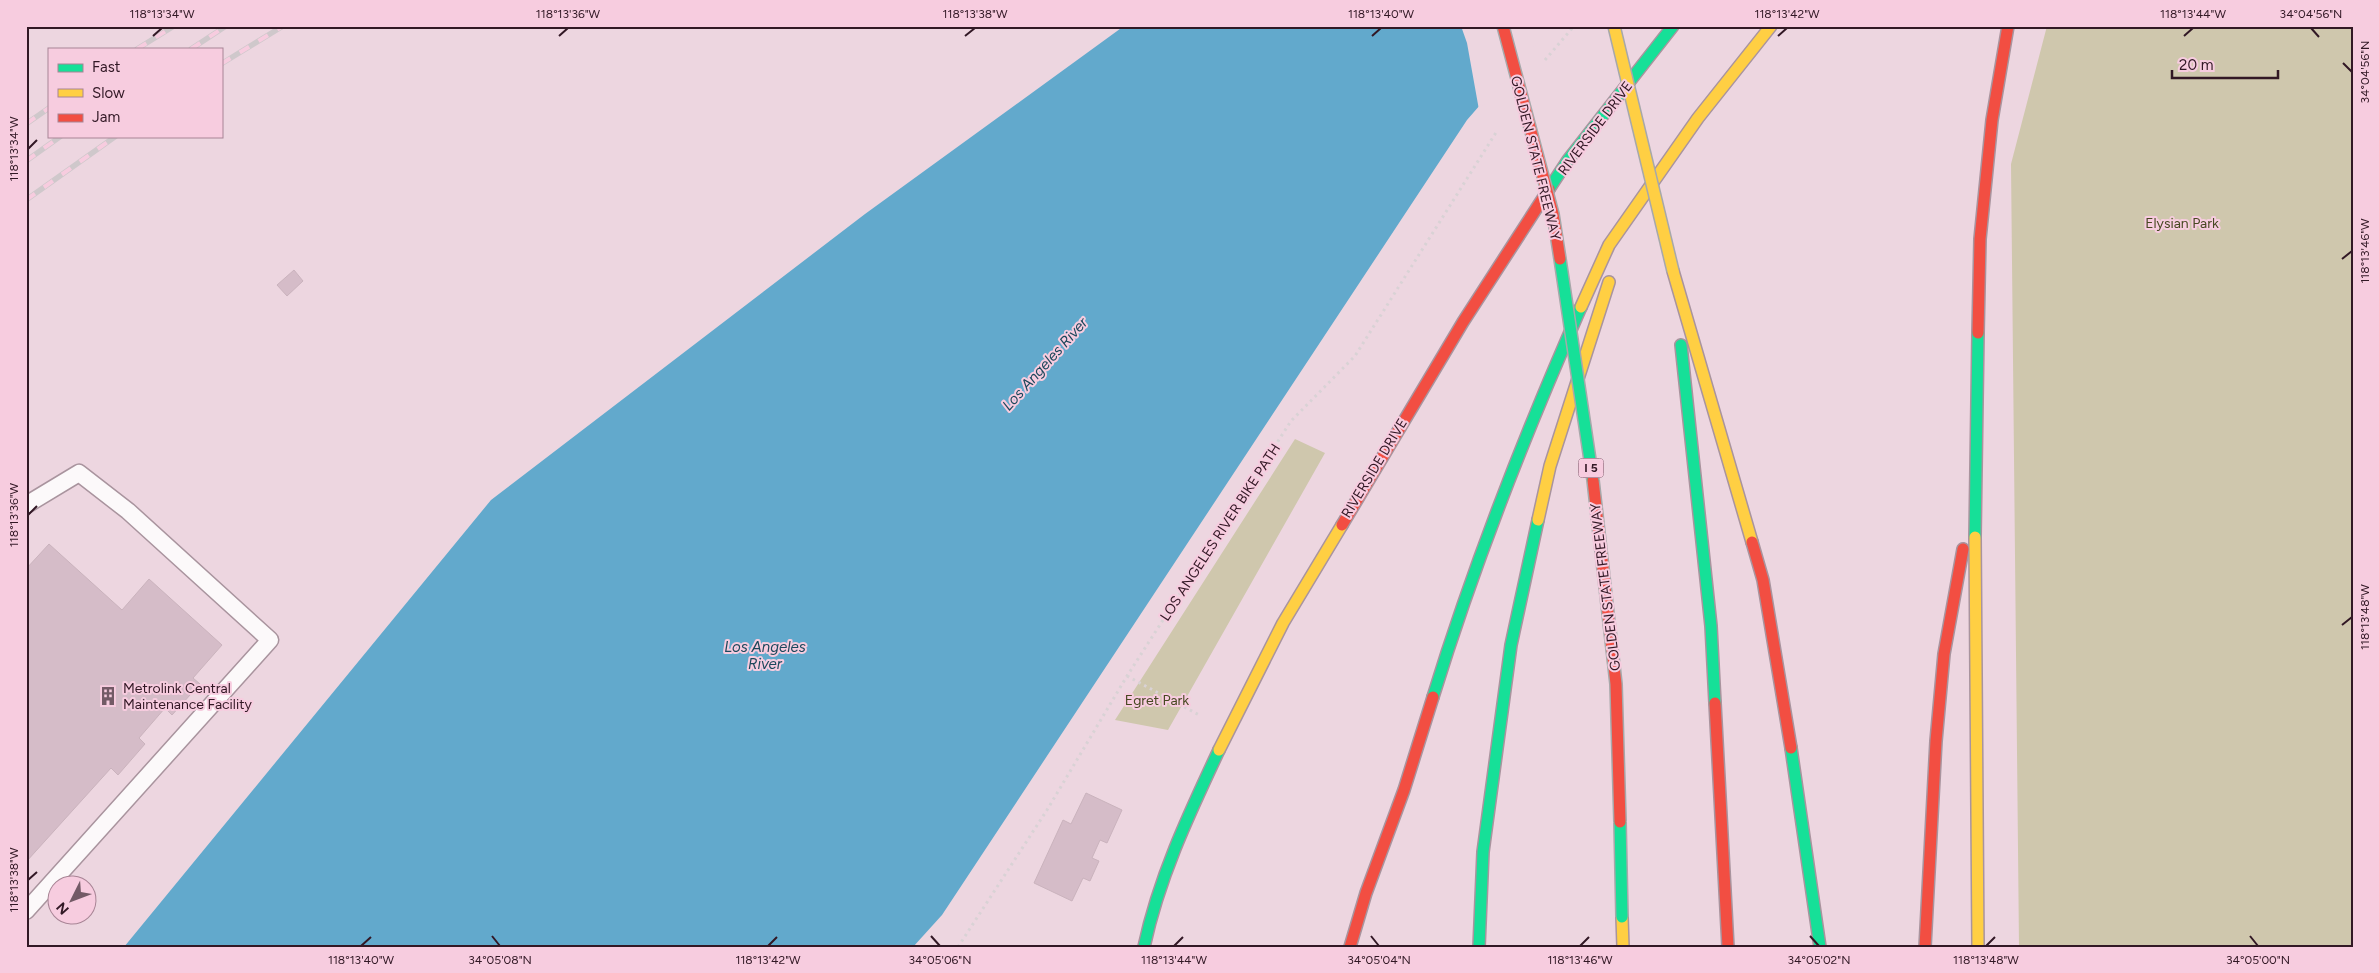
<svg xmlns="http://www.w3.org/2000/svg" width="2379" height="973" font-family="Figtree,sans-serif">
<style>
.green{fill:#cfc7ad}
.water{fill:#62a9cc}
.pier{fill:#edd6e0}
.building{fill:#d5bcc8;stroke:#cab3bd}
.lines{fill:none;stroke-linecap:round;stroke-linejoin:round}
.lane-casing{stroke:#a9949e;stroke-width:19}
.fast-casing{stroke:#a9949e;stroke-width:14}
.slow-casing{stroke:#a9949e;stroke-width:14}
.jam-casing{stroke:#a9949e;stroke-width:14}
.path{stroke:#d9d2d5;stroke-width:3;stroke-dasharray:2.5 4;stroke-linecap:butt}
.lane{stroke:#fcf9fa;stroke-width:16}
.fast{stroke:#16e098;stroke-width:11}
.slow{stroke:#ffcf43;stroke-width:11}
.jam{stroke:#f24e42;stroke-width:11}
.rail-casing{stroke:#cfc8cb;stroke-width:5.5}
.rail{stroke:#f7ccdf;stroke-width:4;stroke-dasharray:11;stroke-linecap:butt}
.fast-bridge-casing{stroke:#a7a8aa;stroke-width:14;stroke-linecap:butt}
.slow-bridge-casing{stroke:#a7a8aa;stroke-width:14;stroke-linecap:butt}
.jam-bridge-casing{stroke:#a7a8aa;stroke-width:14;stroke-linecap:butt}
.fast-bridge{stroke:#16e098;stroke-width:11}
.slow-bridge{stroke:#ffcf43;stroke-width:11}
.jam-bridge{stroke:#f24e42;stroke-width:11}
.ticks{fill:none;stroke:#321825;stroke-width:2}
.labels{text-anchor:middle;stroke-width:4;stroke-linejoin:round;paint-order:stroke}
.shield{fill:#f7ccdf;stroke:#6d4e5d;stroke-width:1}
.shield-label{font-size:12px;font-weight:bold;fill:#321825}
.street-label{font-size:14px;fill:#321825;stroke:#f7ccdf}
.park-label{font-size:14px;fill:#474821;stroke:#f7ccdf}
.poi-label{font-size:14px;fill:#321825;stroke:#f7ccdf;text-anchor:start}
.water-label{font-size:15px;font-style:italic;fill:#1b475b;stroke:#f7ccdf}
.neatline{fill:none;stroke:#321825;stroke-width:2}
.ticks-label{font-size:12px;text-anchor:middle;fill:#321825}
</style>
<rect width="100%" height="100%" fill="#edd6e0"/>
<path class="green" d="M2047,26H2353V947H2019L2011,164Z
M1295,439L1325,453L1168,730L1115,720Z"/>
<path class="water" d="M1124,26H1549L1467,120L942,915L913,947H124L491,500L865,214Z"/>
<path class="pier" d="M1461,26H1552L1479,110L1467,43Z"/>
<path class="building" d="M294,270L303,281L287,296L277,285Z
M49,544L122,610L149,579L222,645L193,678L200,684L172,715L165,708L139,738L145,744L118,775L111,768L26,862V569Z
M1086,793L1122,810L1107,843L1100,840L1092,858L1099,861L1090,881L1083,878L1072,901L1034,883L1063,820L1071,824Z"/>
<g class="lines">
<g class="lane-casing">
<path id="lane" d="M26,505L79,473L128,511L270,640L26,911"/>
</g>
<g class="fast-casing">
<path id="fast" d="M1549,189L1568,160L1673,26
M1681,345L1711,626L1715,703
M1975,537L1978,333
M1433,697C1474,564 1525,434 1581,307
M1791,748L1820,947
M1144,947C1159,877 1189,814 1219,750
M1479,947L1483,852L1511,645L1538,520"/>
</g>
<g class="slow-casing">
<path id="slow" d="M1673,271L1752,542
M1581,307L1609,245L1698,118L1771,26
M1538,520L1550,466L1609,282
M1975,537L1978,947
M1219,750L1283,623L1342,525
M1622,917L1623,947"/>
</g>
<g class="jam-casing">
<path id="jam" d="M1978,333L1980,239L1992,120L2008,26
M1342,525L1463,322L1549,189
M1752,542L1763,580L1791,748
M1715,703L1728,947
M1350,947L1366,893L1404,790L1433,697
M1925,947L1936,741L1944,654L1963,549"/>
</g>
<path class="path" d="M1545,60L1574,26
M1127,676L1201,716
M958,947L1047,810L1127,676L1291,421L1355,356L1497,131"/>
<use href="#lane" class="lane"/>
<use href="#fast" class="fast"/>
<use href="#slow" class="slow"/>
<use href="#jam" class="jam"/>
<g class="rail-casing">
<path id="rail" d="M137,49L174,26
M191,49L226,26
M221,64L283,26
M26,124L49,108
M26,161L61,136
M26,200L116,136"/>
</g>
<use href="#rail" class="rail"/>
<g class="fast-bridge-casing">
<path id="fast-bridge" d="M1560,259L1593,480
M1620,822L1622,917"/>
</g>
<g class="slow-bridge-casing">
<path id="slow-bridge" d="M1614,26L1673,271"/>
</g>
<g class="jam-bridge-casing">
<path id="jam-bridge" d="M1503,26L1553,214L1560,259
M1593,480L1616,684L1620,822"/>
</g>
<use href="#fast-bridge" class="fast-bridge"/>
<use href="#slow-bridge" class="slow-bridge"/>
<use href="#jam-bridge" class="jam-bridge"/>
</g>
<path class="ticks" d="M2311,28L2319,37M153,36L162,28M559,36L568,28M965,36L975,28M1372,36L1381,28M1778,36L1787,28M2184,36L2193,28M2343,63L2352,72M28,149L37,140M2342,259L2352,251M28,515L37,506M2342,625L2352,617M28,880L37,872M492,936L500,946M931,936L940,946M1371,936L1379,946M1810,936L1819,946M2250,936L2258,946M361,946L371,937M768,946L777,937M1174,946L1183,937M1580,946L1589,937M1986,946L1995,937"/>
<defs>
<g id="building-bare" transform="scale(1.5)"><path d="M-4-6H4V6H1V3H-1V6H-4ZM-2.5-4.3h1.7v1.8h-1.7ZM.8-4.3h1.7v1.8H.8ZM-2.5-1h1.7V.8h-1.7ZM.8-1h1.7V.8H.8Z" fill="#735a66" stroke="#f7ccdf" stroke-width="2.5" paint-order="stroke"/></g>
</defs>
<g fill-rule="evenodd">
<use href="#building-bare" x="108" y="696"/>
</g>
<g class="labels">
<rect class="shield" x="1578.5" y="458.5" width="25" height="19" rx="4"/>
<g class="shield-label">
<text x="1591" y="472">I 5</text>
</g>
<g class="street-label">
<text transform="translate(1595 128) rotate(-53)" y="5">RIVERSIDE DRIVE</text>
<text transform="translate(1536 158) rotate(76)" y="5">GOLDEN STATE FREEWAY</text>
<text transform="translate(1374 468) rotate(-59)" y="5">RIVERSIDE DRIVE</text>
<text transform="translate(1220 532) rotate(-57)" y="5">LOS ANGELES RIVER BIKE PATH</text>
<text transform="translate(1605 587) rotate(-97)" y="5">GOLDEN STATE FREEWAY</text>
</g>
<g class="park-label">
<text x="2182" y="228">Elysian Park</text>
<text x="1157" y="705">Egret Park</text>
</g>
<g class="poi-label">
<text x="123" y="693">Metrolink Central<tspan x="123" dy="16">Maintenance Facility</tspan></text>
</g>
<g class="water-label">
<text transform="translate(1045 364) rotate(-48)" y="5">Los Angeles River</text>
<text x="765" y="652">Los Angeles<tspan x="765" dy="17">River</tspan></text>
</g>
</g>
<rect width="2379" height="973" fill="none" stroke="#f7ccdf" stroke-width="55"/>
<rect x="48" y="48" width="175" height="90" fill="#f7ccdf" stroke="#a88495"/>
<rect x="58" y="64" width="25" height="8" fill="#16e098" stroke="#a88495"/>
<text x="92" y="72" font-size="15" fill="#321825">Fast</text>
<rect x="58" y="89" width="25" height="8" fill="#ffcf43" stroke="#a88495"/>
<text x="92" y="98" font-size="15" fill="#321825">Slow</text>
<rect x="58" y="114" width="25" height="8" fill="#f24e42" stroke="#a88495"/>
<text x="92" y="122" font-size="15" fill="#321825">Jam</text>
<g transform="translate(72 900) rotate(228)"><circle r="24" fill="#f7ccdf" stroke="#a88495"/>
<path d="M0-4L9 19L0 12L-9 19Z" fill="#735a66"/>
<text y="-8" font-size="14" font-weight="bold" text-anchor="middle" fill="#321825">N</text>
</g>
<path d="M2172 70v8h106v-8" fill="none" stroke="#321825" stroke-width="2.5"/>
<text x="2179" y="70" font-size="15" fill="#321825" stroke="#f7ccdf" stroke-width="4" paint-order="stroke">20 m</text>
<rect x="28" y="28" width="2324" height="918" class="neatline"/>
<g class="ticks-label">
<text x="162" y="18">118°13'34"W</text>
<text x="568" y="18">118°13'36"W</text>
<text x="975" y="18">118°13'38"W</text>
<text x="1381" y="18">118°13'40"W</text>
<text x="1787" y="18">118°13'42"W</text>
<text x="2193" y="18">118°13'44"W</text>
<text x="2311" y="18">34°04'56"N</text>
<text transform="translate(2365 72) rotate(-90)" y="4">34°04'56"N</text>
<text transform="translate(14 149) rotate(-90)" y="4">118°13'34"W</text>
<text transform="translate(2365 251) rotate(-90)" y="4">118°13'46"W</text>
<text transform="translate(14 515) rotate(-90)" y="4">118°13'36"W</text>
<text transform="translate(2365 617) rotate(-90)" y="4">118°13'48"W</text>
<text transform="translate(14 880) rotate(-90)" y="4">118°13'38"W</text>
<text x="361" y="964">118°13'40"W</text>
<text x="500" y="964">34°05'08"N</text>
<text x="768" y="964">118°13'42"W</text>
<text x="940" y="964">34°05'06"N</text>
<text x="1174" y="964">118°13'44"W</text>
<text x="1379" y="964">34°05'04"N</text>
<text x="1580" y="964">118°13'46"W</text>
<text x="1819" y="964">34°05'02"N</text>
<text x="1986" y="964">118°13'48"W</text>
<text x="2258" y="964">34°05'00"N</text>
</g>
</svg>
